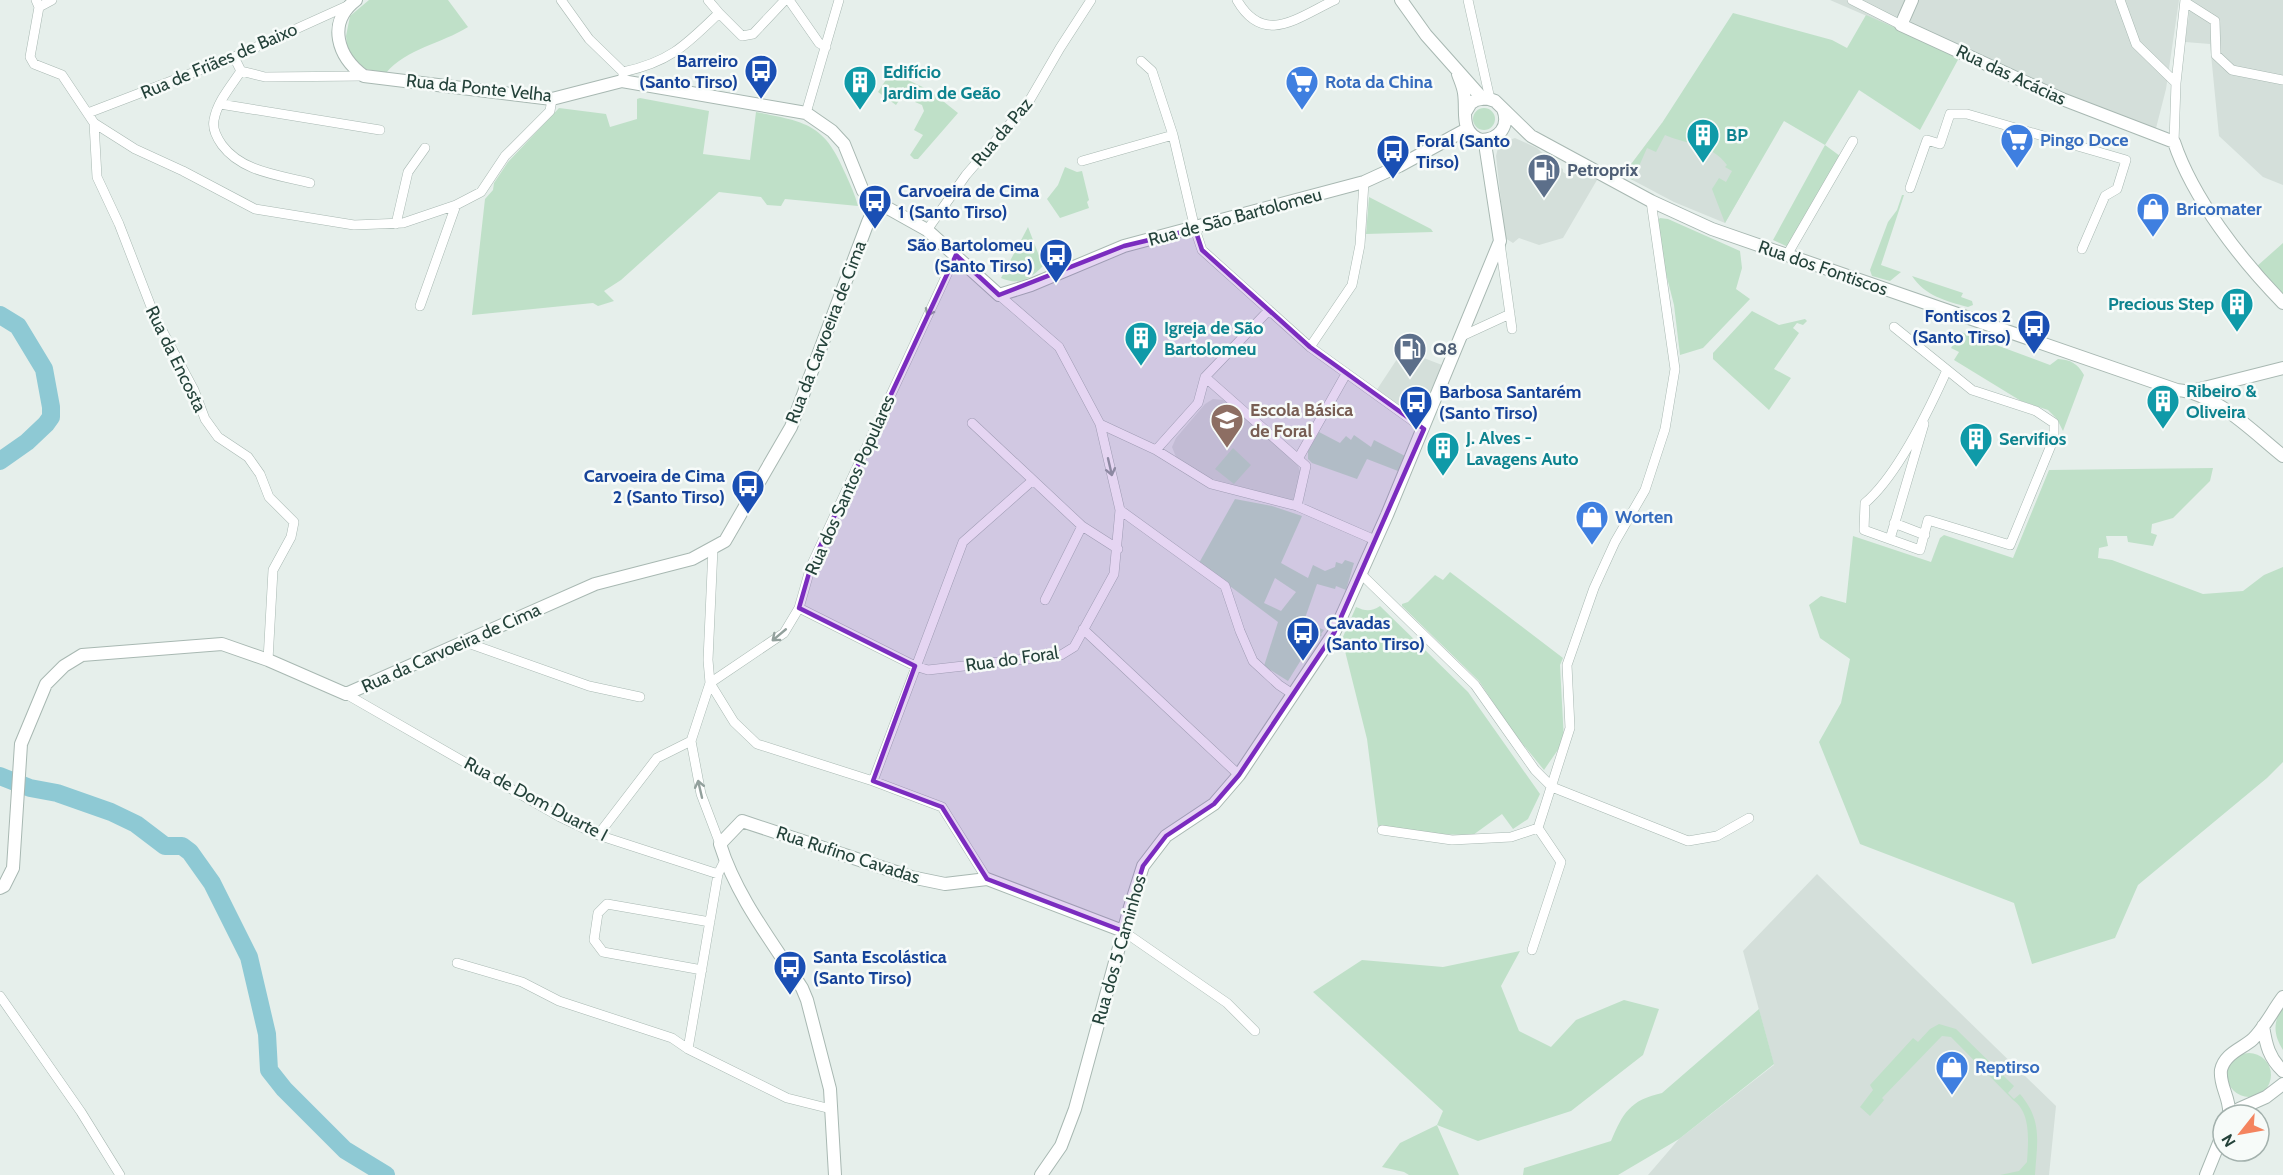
<svg xmlns="http://www.w3.org/2000/svg" width="2283" height="1175" font-family="Cabin,sans-serif">
<style>
.built{fill:#d4dfda}
.green{fill:#bfe0c8;fill-rule:evenodd}
.lines{fill:none;stroke-linecap:round;stroke-linejoin:round}
.river{stroke:#8ec9d4;stroke-width:18}
.minor-casing{stroke:#a8b8b2;stroke-width:10}
.tertiary-casing{stroke:#a8b8b2;stroke-width:14}
.minor{stroke:#fff;stroke-width:9}
.tertiary{stroke:#fff;stroke-width:12}
.oneway{stroke:#92a09c}
.marked{fill:#7b2cbf;fill-opacity:0.2;stroke:#7b2cbf;stroke-width:4.5;stroke-linejoin:round}
.labels{text-anchor:middle;stroke-width:5;stroke-linejoin:round;paint-order:stroke}
.street-label{font-size:18px;fill:#24423a;stroke:#f7fbf9}
.transit-label{font-size:18px;font-weight:bold;fill:#164399;stroke:#f7fbf9;text-anchor:start}
.culture-label{font-size:18px;font-weight:bold;fill:#0d838f;stroke:#f7fbf9;text-anchor:start}
.shop-label{font-size:18px;font-weight:bold;fill:#366cbe;stroke:#f7fbf9;text-anchor:start}
.service-label{font-size:18px;font-weight:bold;fill:#4e5e75;stroke:#f7fbf9;text-anchor:start}
.education-label{font-size:18px;font-weight:bold;fill:#785e54;stroke:#f7fbf9;text-anchor:start}
</style>
<rect width="100%" height="100%" fill="#e6efeb"/>
<path class="built" d="M1830,0H2179L2166,89L2153,140Z
M2191,0H2283V185L2263,177L2219,136L2210,44L2185,42Z
M1662,123L1700,133L1748,183L1725,223L1674,202L1623,175Z
M1515,138L1537,148L1555,165L1563,169V172L1569,176L1572,173L1588,174L1597,180L1563,238L1539,245L1519,238L1513,243L1505,238L1496,156L1498,148L1506,141Z
M1403,350L1442,365L1426,402L1414,409L1402,408L1376,391Z
M1213,399L1223,400L1297,463L1301,473L1296,496L1292,501L1209,478L1176,457L1172,447L1176,438L1205,404Z
M1817,874L2056,1106L2049,1175H1648L1679,1139L1774,1065L1743,951Z"/>
<path class="green" d="M369,0H448L468,27C441,44 407,48 386,73L366,69L362,66L349,53L347,45L346,36L350,16Z
M1733,13L1832,40L1847,48L1866,15L1960,56L1920,130L1859,90L1825,145L1840,156L1788,247L1773,240L1825,145L1784,121L1725,223L1712,189L1719,178L1726,182L1732,171L1725,167L1727,165C1711,143 1687,145 1665,135L1656,152L1647,148L1633,180L1623,175L1662,123Z
M891,72L929,90L958,113L918,159H914L910,155L923,135L914,130L924,111L922,105L915,102L917,98L915,97L919,88L914,85L908,98L909,100L900,99L896,105L878,92Z
M640,98L709,111L703,154L750,160L756,112C807,122 825,124 846,175C851,186 855,195 858,206L785,199L781,206L767,205L761,197L719,192L621,280L604,291L614,301L598,306L593,303L472,315L485,199L493,190L494,183L508,162L559,108L606,114L610,127L637,119V99Z
M1473 119a11 11 0 1 1 22 0a11 11 0 1 1-22 0Z
M1065,167L1077,172L1082,171L1089,200L1087,202L1089,208L1060,218L1047,199L1058,185Z
M1902,195H1904L1881,265L1901,272L1890,281L1872,276L1870,270L1888,222L1897,210Z
M1369,197L1431,229L1433,232L1366,234Z
M1660,218L1668,219L1740,251L1742,268L1736,289L1750,299L1703,348L1680,355L1674,305L1658,242L1657,221Z
M1028,227L1043,266C1030,279 1019,286 1001,278Z
M2283,243V294L2256,267Z
M1912,276L1963,293L1961,297L1972,301L1973,305L1968,307C1946,301 1925,296 1912,276Z
M1752,311L1779,325L1805,319L1807,321L1803,325L1797,323L1793,328L1799,333L1774,369L1791,378L1769,410L1713,359V353Z
M1961,332L2050,365L2058,359C2071,360 2077,363 2084,375L2063,431L2057,419L2048,410L2021,401L1954,360L1959,352L1951,348Z
M1319,432L1340,443L1346,436L1351,440L1354,435L1371,447L1374,440L1405,456L1398,471L1367,459L1357,479L1312,463L1308,459V451Z
M1233,448L1251,465L1234,484L1215,469Z
M2213,468L2210,481L2173,518L2152,524L2151,533L2157,535L2153,546L2128,542L2127,536H2106L2108,546L2099,548L2098,558L2112,560L2203,594L2243,591L2264,575L2283,567V762L2267,778L2138,885L2115,938L2032,964L2014,903L1860,844L1819,742L1841,703L1850,659L1820,638L1809,605L1821,596L1846,603L1853,536L1931,562L1940,538L1944,535L2013,558L2049,470Z
M1235,499L1272,506L1302,516L1281,563L1308,578L1313,565L1325,571L1335,567L1336,562L1342,564L1345,560L1354,563L1346,590L1336,586L1335,589L1317,584L1304,621L1324,630L1321,634L1322,635L1309,647L1288,681L1264,666L1278,622L1199,563ZM1275,578L1296,592L1281,611L1264,603Z
M1450,572L1563,658L1560,665L1564,741L1544,770L1513,732L1479,681L1402,606V604L1408,602L1435,575L1443,580Z
M1380,606L1468,692L1540,794L1528,819L1513,829L1502,814L1473,835L1428,834L1378,826L1367,739L1342,639L1356,607C1365,611 1371,612 1380,606Z
M1520,951L1501,986L1519,1031L1551,1047L1576,1020L1624,1000L1659,1009L1643,1055L1571,1111L1478,1141L1437,1125L1459,1175H1409L1404,1172L1382,1167L1400,1143L1437,1125L1443,1111L1313,992L1362,960L1443,967Z
M2283,1006V1050C2273,1034 2273,1022 2283,1006Z
M1759,1009L1774,1064L1679,1139L1618,1175H1523L1524,1168L1611,1141C1623,1113 1630,1100 1662,1093Z
M1939,1024L1956,1029L2014,1086L2008,1093L2014,1099L2020,1094C2043,1121 2037,1142 2035,1175H2000L2019,1171L2027,1162C2028,1143 2032,1113 2013,1100L1951,1037L1942,1036L1939,1039L1882,1098L1884,1100L1870,1116L1860,1107L1873,1090L1870,1085L1913,1038L1918,1042L1930,1029Z
M2227 1075a22 22 0 1 1 44 0a22 22 0 1 1-44 0Z"/>
<g class="lines">
<path class="river" d="M0,315L18,326L44,369L51,407V417L46,424L27,442L0,461
M0,776L30,788L57,793L111,812L136,824L165,846H182L190,852L212,883L249,957L267,1034L269,1070L284,1089L345,1150L386,1175"/>
<g class="minor-casing">
<path id="minor" d="M36,0L39,7L30,57L34,64L62,75L94,123L97,177L119,224L155,317L194,390L205,419L218,437L248,457L260,474L269,497L294,522L291,537L273,570L268,660
M561,0L589,39L623,72V77
M708,0L719,13
M789,0L819,43L826,47
M1237,0C1264,47 1298,17 1335,0
M1468,0L1490,99
M1852,0L1901,25
M2120,0L2136,44L2176,83
M2185,2L2215,21L2216,55L2232,70L2283,80
M39,7L52,0
M234,57L241,71L265,77L364,76
M1141,61L1152,71L1173,135L1195,229L1202,250L1310,347L1424,429
M241,71C231,86 217,102 214,120C212,129 217,138 222,145C242,172 279,175 310,183
M623,72C670,62 686,45 719,13L742,36L753,34L785,0
M220,104L380,130
M88,113L234,57L349,5
M806,113L839,0
M94,123L135,149L183,171L255,209L354,225L403,223L456,205L481,192L505,156L550,111L552,99
M2174,142L2176,83L2185,0
M1082,161L1173,135
M1910,188L1927,140L1940,144L1950,114H1967L2126,160L2117,189L2105,196L2082,249
M396,224L408,172L425,148
M927,230L966,175L1028,103L1060,48L1091,0
M1500,243L1512,329
M1787,255L1853,141
M420,306L456,205
M1894,327L1972,390L2036,411L2054,423V438L2010,545L1928,520L1920,550L1864,530L1865,503C1898,475 1929,410 1947,370
M1460,337L1510,314
M1310,347L1352,285L1360,245L1364,182
M1205,377L1298,459
M972,423L1082,526L1118,549
M1100,424L1156,450L1211,484L1297,506L1375,540
M1156,450L1198,403L1205,377L1269,310
M1297,506L1306,466L1298,459L1346,374
M1120,510L1225,586L1240,631L1253,661L1279,685L1294,695
M1894,523L1925,535
M1890,539L1924,424
M713,548L708,660L710,683L734,722L757,744L873,781L942,807L987,879
M1361,574L1475,685L1535,770L1552,787L1688,841L1717,836L1749,818
M1045,600L1082,526
M799,608L915,666L928,670L1061,655L1074,647L1114,574L1120,510L1100,424L1059,347L999,295
M1083,629L1239,775
M465,642L589,686L640,697
M710,683L784,633L799,608L811,566L956,255
M710,683L691,741L701,794L720,844
M346,694L560,817L598,835L718,874
M873,781L963,542L1033,480
M1382,830L1452,840L1511,837L1538,828
M598,835L657,758L691,741
M1123,931L1227,1003L1255,1031
M1532,950L1561,862L1538,828L1570,728L1567,665L1594,588L1615,542L1645,490L1665,429L1675,369L1651,201
M457,963L522,982L559,1001L672,1038L688,1049L787,1098L831,1109
M702,970L603,952L594,940L598,913L607,904L710,922
M0,996L81,1112L120,1175
M688,1049L718,874L725,860"/>
</g>
<g class="tertiary-casing">
<path id="tertiary" d="M356,0C326,23 338,57 364,76L552,99L622,81L806,113L832,131L844,144L863,191L877,202L927,230L999,295L1031,285L1124,246L1364,182L1399,166L1467,129
M1401,0L1426,35L1482,98
M1912,0L1901,25L2062,99L2174,142C2193,199 2241,260 2283,303
M1458,74C1460,80 1463,86 1464,93C1467,112 1459,132 1481,140C1499,140 1510,126 1503,109
M1465,113L1471,103L1476,100L1486,98L1495,101L1531,136L1651,201L1712,229L2177,390C2216,393 2253,432 2283,456
M2192,391L2283,368
M0,888L4,886L13,868L21,744L46,684L64,666L82,655L222,644L268,660L346,694L595,584L692,559L725,541L791,427L868,222L877,202
M2263,1026C2266,1045 2269,1058 2283,1071
M2229,1115C2231,1099 2219,1086 2221,1070C2225,1053 2242,1049 2253,1039C2265,1027 2273,1010 2283,997
M2232,1115L2239,1109L2266,1097L2283,1084
M835,1175L830,1089L807,1000L802,988C773,943 736,896 720,844L742,821L911,877L945,884L987,879L1123,931
M1041,1175L1061,1146L1075,1109L1130,907L1143,866L1166,836L1214,804L1239,775L1334,633L1387,515L1500,241L1486,150L1487,140
M2206,1175L2223,1133"/>
</g>
<use href="#minor" class="minor"/>
<use href="#tertiary" class="tertiary"/>
</g>
<defs><path id="oneway-shaft" d="M-6 0H5M1.5-3L5.5 0L1.5 3" fill="none" stroke-width="1.6" stroke-linecap="round" stroke-linejoin="round" transform="scale(1.5)"/></defs>
<g class="oneway">
<use href="#oneway-shaft" transform="translate(931 308) rotate(115)"/>
<use href="#oneway-shaft" transform="translate(1110 467) rotate(77)"/>
<use href="#oneway-shaft" transform="translate(779 635) rotate(140)"/>
<use href="#oneway-shaft" transform="translate(700 789) rotate(-103)"/>
</g>
<path class="marked" d="M1195,229L1202,250L1310,347L1424,429L1334,633L1239,775L1214,804L1166,836L1143,866L1123,931L987,879L942,807L873,781L915,666L799,608L811,566L956,255L999,295L1124,246Z"/>
<defs>
<g id="bus-pin" transform="scale(1.725)"><path d="M0 17L-7.5 6A9.5 9.5 0 1 1 7.5 6Z" fill="#1a4fb4" stroke="#f7fbf9"/><path d="M-5-6H5V4H4V6H2V4H-2V6H-4V4H-5ZM-3.5-4V0h7V-4ZM-3.5 1.2v1.5H-2V1.2ZM2 1.2v1.5H3.5V1.2Z" fill="#fff"/></g>
<g id="building-pin" transform="scale(1.725)"><path d="M0 17L-7.5 6A9.5 9.5 0 1 1 7.5 6Z" fill="#0f9aa8" stroke="#f7fbf9"/><path d="M-4-6H4V6H1V3H-1V6H-4ZM-2.5-4.3h1.7v1.8h-1.7ZM.8-4.3h1.7v1.8H.8ZM-2.5-1h1.7V.8h-1.7ZM.8-1h1.7V.8H.8Z" fill="#fff"/></g>
<g id="supermarket-pin" transform="scale(1.725)"><path d="M0 17L-7.5 6A9.5 9.5 0 1 1 7.5 6Z" fill="#3f7fe0" stroke="#f7fbf9"/><path d="M-6-5.5h2.5l.6 2H6L4.5 2H-2.5L-4.4-4H-6ZM-1.5 3.2a1.3 1.3 0 1 0 .1 0ZM3 3.2a1.3 1.3 0 1 0 .1 0Z" fill="#fff"/></g>
<g id="fuel-pin" transform="scale(1.725)"><path d="M0 17L-7.5 6A9.5 9.5 0 1 1 7.5 6Z" fill="#5c6f8a" stroke="#f7fbf9"/><path d="M-5.5-6h7V0h2V4h1.3V-2.5L3-4.5l.8-.8L6-3V5H2.5V1h-1V6h-7ZM-4.2-4.7v3.2H.2V-4.7Z" fill="#fff"/></g>
<g id="shop-pin" transform="scale(1.725)"><path d="M0 17L-7.5 6A9.5 9.5 0 1 1 7.5 6Z" fill="#3f7fe0" stroke="#f7fbf9"/><path d="M-5-2.5h2.3a2.7 3.5 0 0 1 5.4 0H5L5.5 6h-11ZM-1.5-2.5h3a1.5 2.3 0 0 0-3 0Z" fill="#fff"/></g>
<g id="school-pin" transform="scale(1.725)"><path d="M0 17L-7.5 6A9.5 9.5 0 1 1 7.5 6Z" fill="#8d6e63" stroke="#f7fbf9"/><path d="M0-5L7-2L0 1L-7-2ZM-4 1L0 2.5L4 1V4Q0 6-4 4Z" fill="#fff"/></g>
</defs>
<g fill-rule="evenodd">
<use href="#bus-pin" x="761" y="71"/>
<use href="#building-pin" x="860" y="82"/>
<use href="#supermarket-pin" x="1302" y="82"/>
<use href="#building-pin" x="1703" y="135"/>
<use href="#supermarket-pin" x="2017" y="140"/>
<use href="#bus-pin" x="1393" y="151"/>
<use href="#fuel-pin" x="1544" y="170"/>
<use href="#bus-pin" x="875" y="201"/>
<use href="#shop-pin" x="2153" y="209"/>
<use href="#bus-pin" x="1056" y="255"/>
<use href="#building-pin" x="2237" y="304"/>
<use href="#bus-pin" x="2034" y="326"/>
<use href="#building-pin" x="1141" y="338"/>
<use href="#fuel-pin" x="1410" y="349"/>
<use href="#building-pin" x="2163" y="401"/>
<use href="#bus-pin" x="1416" y="402"/>
<use href="#school-pin" x="1227" y="420"/>
<use href="#building-pin" x="1976" y="439"/>
<use href="#building-pin" x="1443" y="448"/>
<use href="#bus-pin" x="748" y="486"/>
<use href="#shop-pin" x="1592" y="517"/>
<use href="#bus-pin" x="1303" y="633"/>
<use href="#bus-pin" x="790" y="967"/>
<use href="#shop-pin" x="1952" y="1067"/>
</g>
<g class="labels">
<g class="street-label">
<text transform="translate(219 61) rotate(-23)" y="6">Rua de Friães de Baixo</text>
<text transform="translate(2011 75) rotate(25)" y="6">Rua das Acácias</text>
<text transform="translate(479 88) rotate(6)" y="6">Rua da Ponte Velha</text>
<text transform="translate(1002 132) rotate(-50)" y="6">Rua da Paz</text>
<text transform="translate(1235 217) rotate(-15)" y="6">Rua de São Bartolomeu</text>
<text transform="translate(1823 268) rotate(19)" y="6">Rua dos Fontiscos</text>
<text transform="translate(826 332) rotate(-69)" y="6">Rua da Carvoeira de Cima</text>
<text transform="translate(176 359) rotate(64)" y="6">Rua da Encosta</text>
<text transform="translate(850 485) rotate(-66)" y="6">Rua dos Santos Populares</text>
<text transform="translate(451 648) rotate(-24)" y="6">Rua da Carvoeira de Cima</text>
<text transform="translate(1012 659) rotate(-8)" y="6">Rua do Foral</text>
<text transform="translate(536 799) rotate(28)" y="6">Rua de Dom Duarte I</text>
<text transform="translate(848 855) rotate(18)" y="6">Rua Rufino Cavadas</text>
<text transform="translate(1119 950) rotate(-74)" y="6">Rua dos 5 Caminhos</text>
</g>
<g class="transit-label">
<text x="738" y="67" text-anchor="end">Barreiro<tspan x="738" dy="21">(Santo Tirso)</tspan></text>
<text x="1416" y="147">Foral (Santo<tspan x="1416" dy="21">Tirso)</tspan></text>
<text x="898" y="197">Carvoeira de Cima<tspan x="898" dy="21">1 (Santo Tirso)</tspan></text>
<text x="1033" y="251" text-anchor="end">São Bartolomeu<tspan x="1033" dy="21">(Santo Tirso)</tspan></text>
<text x="2011" y="322" text-anchor="end">Fontiscos 2<tspan x="2011" dy="21">(Santo Tirso)</tspan></text>
<text x="1439" y="398">Barbosa Santarém<tspan x="1439" dy="21">(Santo Tirso)</tspan></text>
<text x="725" y="482" text-anchor="end">Carvoeira de Cima<tspan x="725" dy="21">2 (Santo Tirso)</tspan></text>
<text x="1326" y="629">Cavadas<tspan x="1326" dy="21">(Santo Tirso)</tspan></text>
<text x="813" y="963">Santa Escolástica<tspan x="813" dy="21">(Santo Tirso)</tspan></text>
</g>
<g class="culture-label">
<text x="883" y="78">Edifício<tspan x="883" dy="21">Jardim de Geão</tspan></text>
<text x="1726" y="141">BP</text>
<text x="2214" y="310" text-anchor="end">Precious Step</text>
<text x="1164" y="334">Igreja de São<tspan x="1164" dy="21">Bartolomeu</tspan></text>
<text x="2186" y="397">Ribeiro &amp;<tspan x="2186" dy="21">Oliveira</tspan></text>
<text x="1466" y="444">J. Alves -<tspan x="1466" dy="21">Lavagens Auto</tspan></text>
<text x="1999" y="445">Servifios</text>
</g>
<g class="shop-label">
<text x="1325" y="88">Rota da China</text>
<text x="2040" y="146">Pingo Doce</text>
<text x="2176" y="215">Bricomater</text>
<text x="1615" y="523">Worten</text>
<text x="1975" y="1073">Reptirso</text>
</g>
<g class="service-label">
<text x="1567" y="176">Petroprix</text>
<text x="1433" y="355">Q8</text>
</g>
<g class="education-label">
<text x="1250" y="416">Escola Básica<tspan x="1250" dy="21">de Foral</tspan></text>
</g>
</g>
<g transform="translate(2241 1133) rotate(239)"><circle r="28" fill="#f7fbf9" stroke="#a3b1ad" stroke-width="1.5"/>
<path d="M0-4.5L10 22L0 15L-10 22Z" fill="#f4845f"/>
<text y="-9" font-size="16" font-weight="bold" text-anchor="middle" fill="#24423a">N</text>
</g>
</svg>
